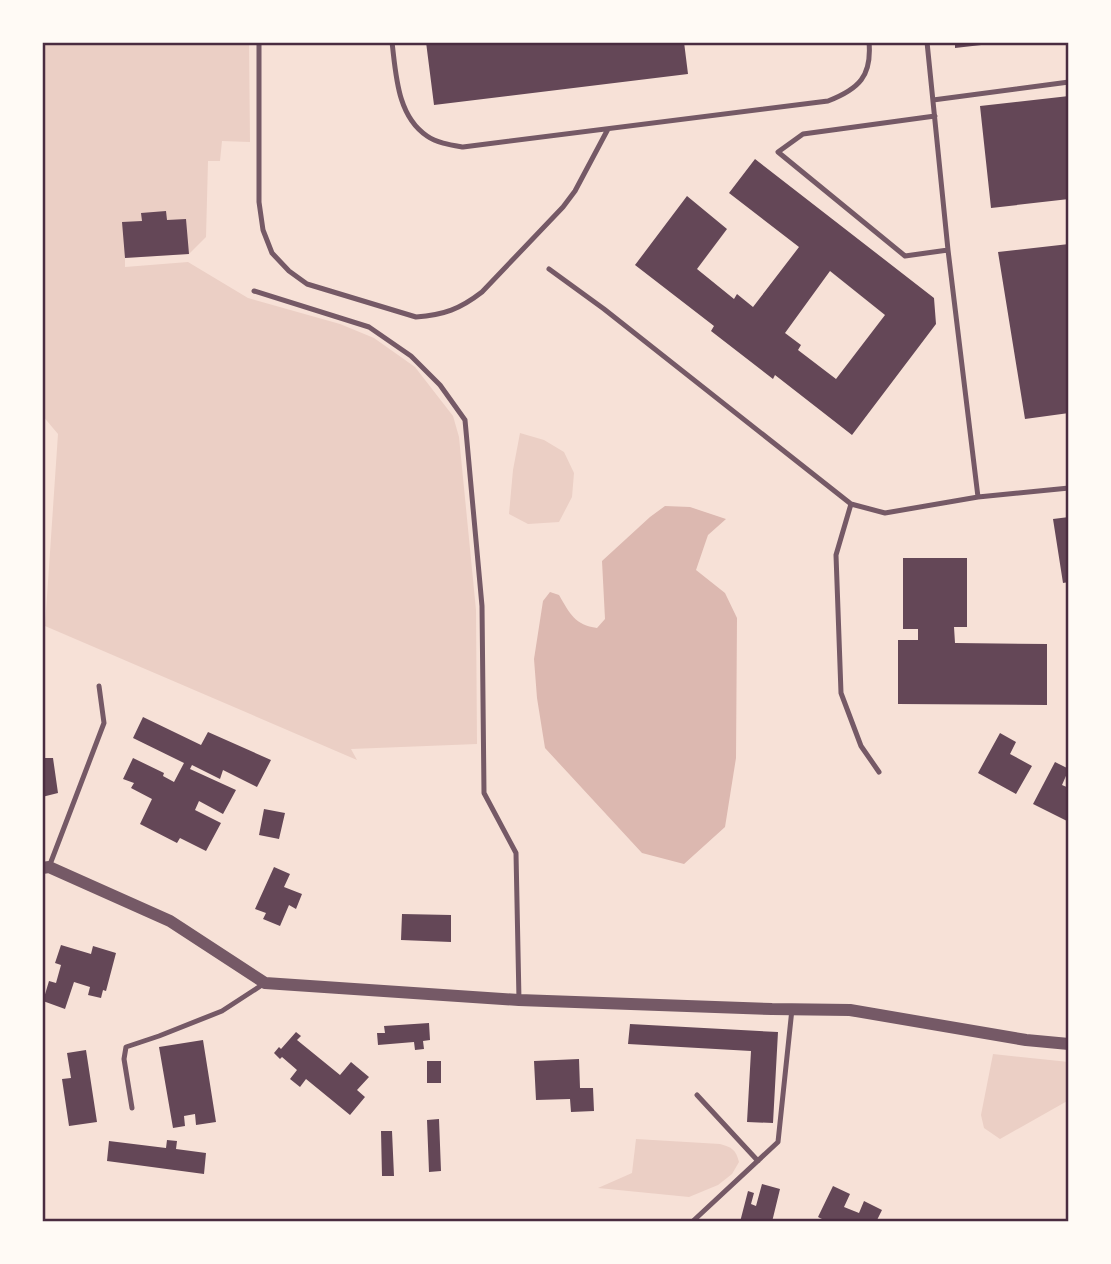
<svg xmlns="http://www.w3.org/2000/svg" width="1111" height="1264" font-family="'Varela Round',sans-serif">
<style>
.green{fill:#ebcfc5}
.water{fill:#dcb8b0}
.building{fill:#644757;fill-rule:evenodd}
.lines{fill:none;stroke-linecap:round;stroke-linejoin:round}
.service{stroke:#755966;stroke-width:5}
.tertiary{stroke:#755966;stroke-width:12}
.neatline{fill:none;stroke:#4a2c40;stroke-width:2.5}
</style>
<rect width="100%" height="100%" fill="#f7e1d7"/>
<path class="green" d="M42,42H249L250,142L222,141L220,161H208L206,237L189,254L125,258V267L188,262L248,298L340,324L374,338L415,367L453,416L459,437L476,610L477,744L351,749L357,760L45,626L58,434L42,415Z
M520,433L544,440L564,452L574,473L572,497L559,522L528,524L509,514L513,470Z
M993,1054L1069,1062V1100L1000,1139L984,1128L981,1115Z
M636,1139L720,1144C732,1147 736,1150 739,1162L732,1174L718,1185L689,1197L598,1188L632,1173Z"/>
<path class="water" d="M665,506L690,507L726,519L708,535L696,570L725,593L737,618L736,758L725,827L684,864L642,853L545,748L537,698L534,659L543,601L550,592L559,595C570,614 575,625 597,628L605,619L602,561L650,517Z"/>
<path class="building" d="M426,42H684L688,74L434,105Z
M955,42H990V44L955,48Z
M1069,96V199L991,208L980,106Z
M755,159L934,298L936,324L852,435L775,375L773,379L711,331L714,326L635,265L687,196L727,229L697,269L734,299L737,294L753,307L799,247L729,193ZM830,271L885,315L836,379L798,350L801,345L785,333Z
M166,211L167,220L186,219L189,254L125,258L122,222L142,221L141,213Z
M1069,244V413L1025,419L998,252Z
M1069,517V582L1063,583L1053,519Z
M903,558H967V627H954L955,643L1047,644V705L898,704V640H918V629H903Z
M143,717L201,745L208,732L271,760L257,787L223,770L220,779L192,765L190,769L236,790L223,814L199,801L195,810L221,823L206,851L180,838L177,843L140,824L152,799L131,788L134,783L123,779L133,758L164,773L163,776L174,782L184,763L133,738Z
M1000,733L1016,742L1010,754L1032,766L1016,794L978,773Z
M42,758H53L58,793L42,797Z
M1055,762L1069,769L1062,785L1069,788V817L1067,821L1033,804Z
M264,809L285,813L279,839L259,835Z
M274,867L290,874L284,887L302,894L296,909L289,905L280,926L263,919L266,913L255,909Z
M402,914L451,915V942L401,940Z
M61,945L91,954L93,946L116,953L106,991L103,990L101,998L88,995L90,987L74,982L65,1009L43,1001L49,981L56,983L61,965L55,963Z
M429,1023L430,1040L423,1041L424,1049L415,1050L414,1042L378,1045L377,1033H385L384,1026Z
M630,1024L778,1032L773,1123L747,1122L751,1051L628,1044Z
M296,1032L301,1036L297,1040L340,1075L351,1062L369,1077L357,1090L365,1097L350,1115L306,1079L300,1087L290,1079L297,1070L282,1057L280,1059L274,1053L279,1047L281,1049Z
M203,1040L216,1122L196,1125L195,1114L184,1116L185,1126L173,1128L159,1047Z
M86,1050L97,1122L69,1126L62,1079L71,1078L67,1053Z
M579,1059L580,1088H593L594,1111L571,1112L570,1099L536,1100L534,1061Z
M427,1061H441V1083H427Z
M439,1119L441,1171L429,1172L427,1120Z
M381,1131H392L394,1176H382Z
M167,1140L177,1141L176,1149L206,1153L204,1174L107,1161L109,1141L166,1148Z
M762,1184L780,1189L772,1222H740L748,1191L754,1193L751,1204L756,1206Z
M833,1186L850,1194L844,1207L859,1213L864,1201L882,1210L876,1222H828L818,1217Z"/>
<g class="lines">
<path class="service" d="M259,42V202L263,230L272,253L289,271L307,284L416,317C444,315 460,309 482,292L563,207L575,191L608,129
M392,42C396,74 397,116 427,136C437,143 451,145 463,147L828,101C859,89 872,76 869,42
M927,42L948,250L978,497
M933,100L1069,82
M935,116L803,134L778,152L905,256L948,250
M549,269L604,309L851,504L885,513L978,497L1069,488
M254,291L369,327L411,356L440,385L465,420L482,606L484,793L516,853L519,1000
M851,504L836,555L841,693L861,746L879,772
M49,867L104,723L99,686
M697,1095L758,1161
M132,1108L124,1059L126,1047L159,1036L222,1011L265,983
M692,1222L778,1142L792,1009"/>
<path class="tertiary" d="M42,868L49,867L170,921L265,983L519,1000L772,1009L850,1010L1026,1040L1069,1044"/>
</g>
<rect width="1111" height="1264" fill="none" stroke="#fffaf5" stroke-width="88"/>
<rect x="44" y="44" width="1023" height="1176" class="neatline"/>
</svg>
